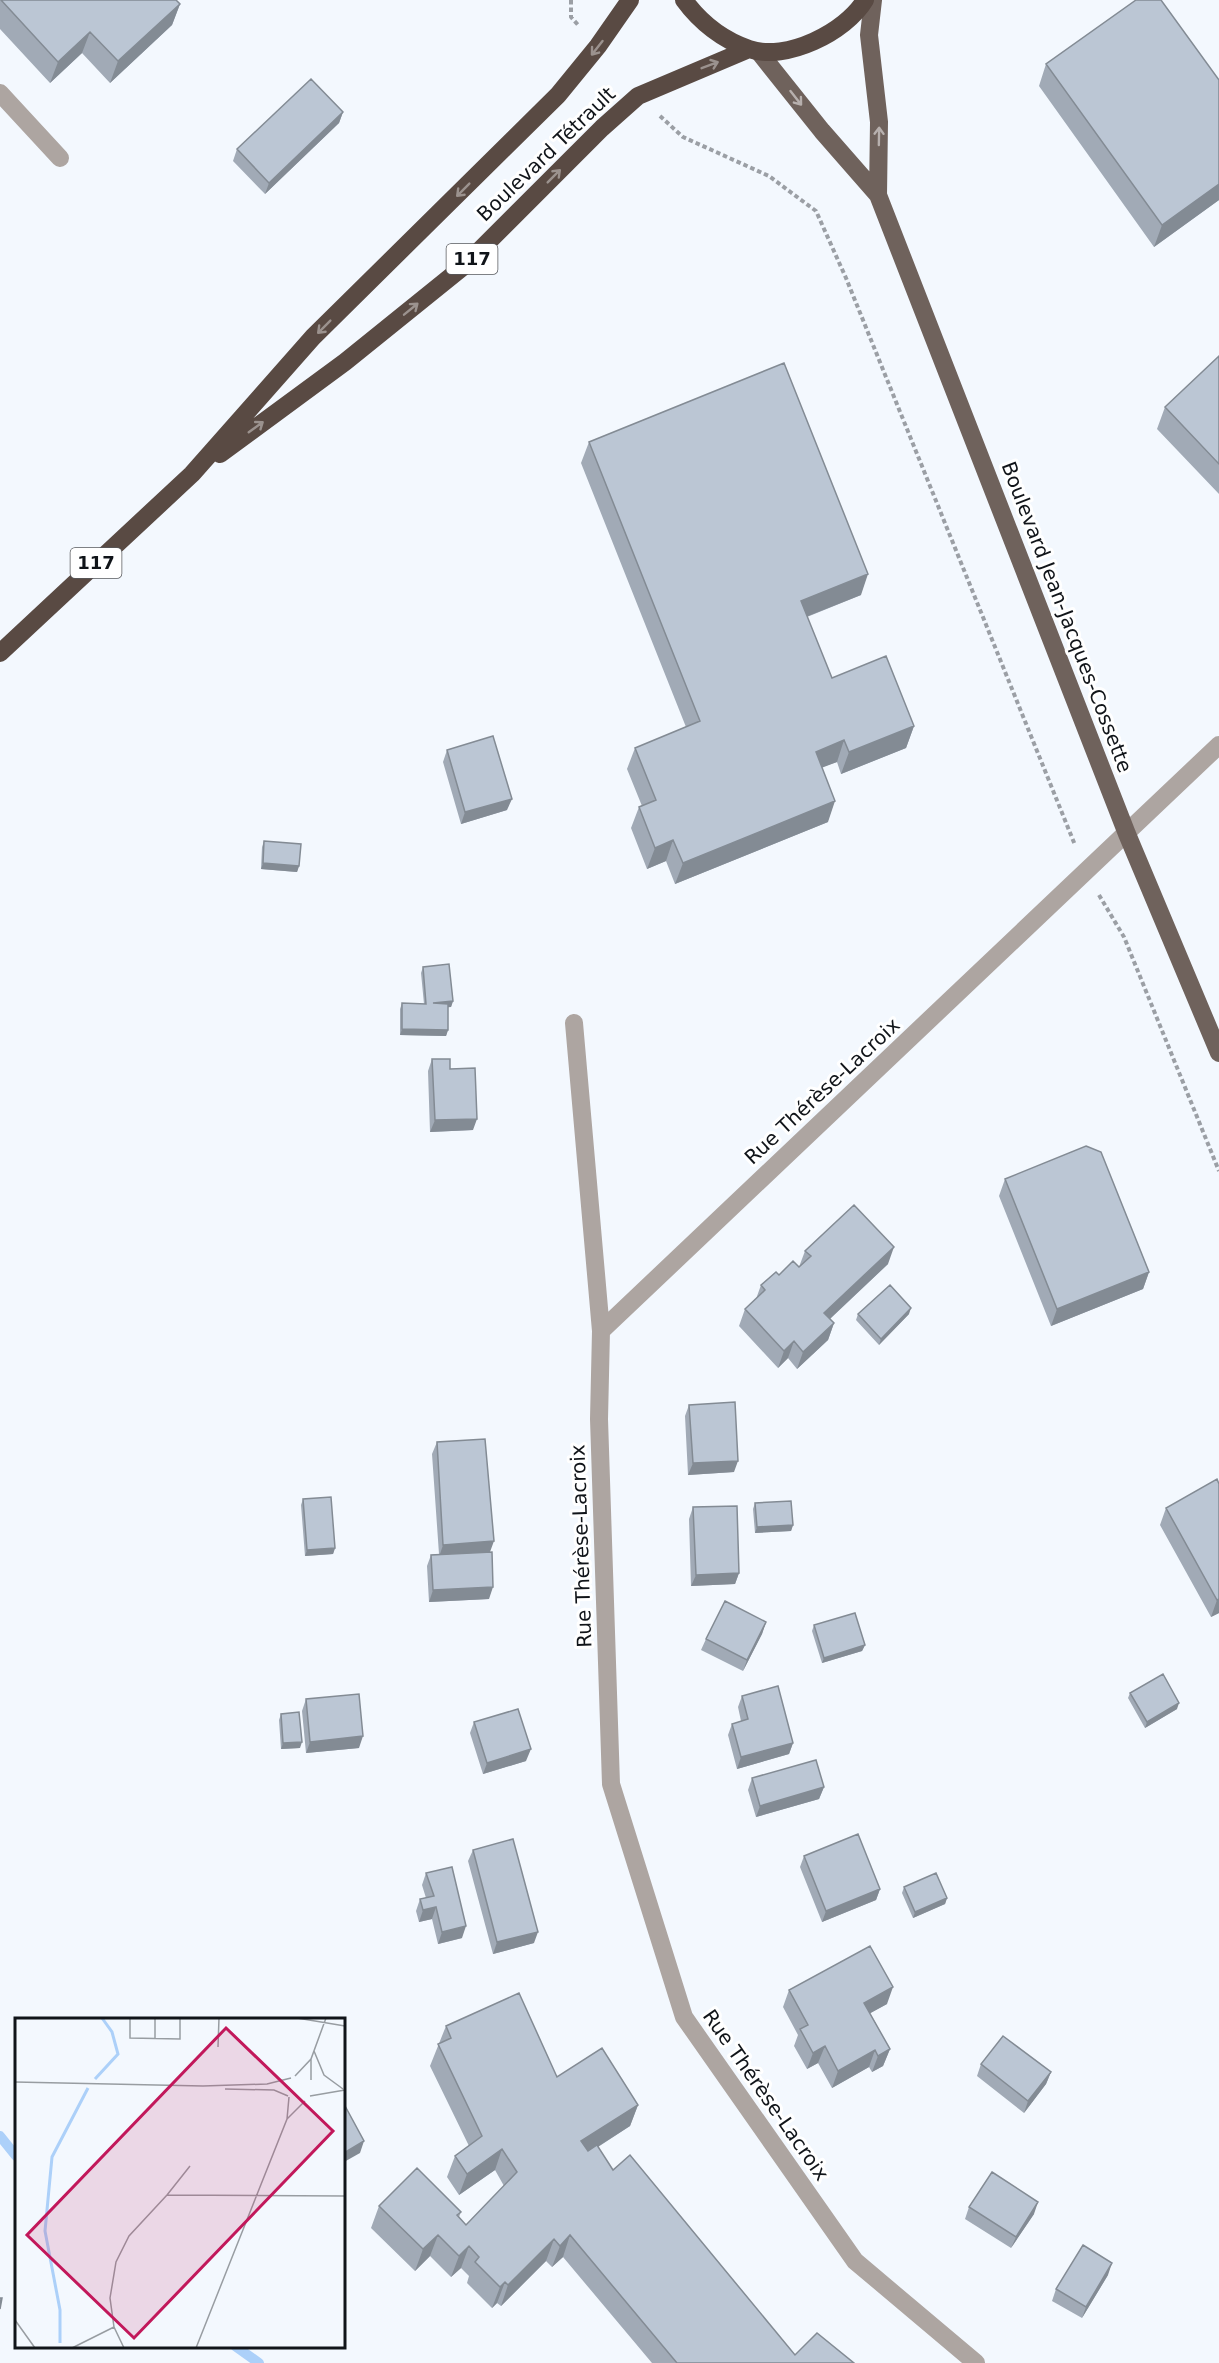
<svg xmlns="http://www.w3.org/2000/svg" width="1219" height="2363" font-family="'DejaVu Sans',sans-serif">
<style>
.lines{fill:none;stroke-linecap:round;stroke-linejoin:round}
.stream{stroke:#acd0f9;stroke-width:10}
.path{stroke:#9b9fa5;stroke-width:4;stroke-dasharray:4.5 3;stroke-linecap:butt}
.minor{stroke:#ada5a1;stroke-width:18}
.major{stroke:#6f625c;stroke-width:18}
.highway{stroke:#594a43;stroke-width:18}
.wall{fill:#a1aab6}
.shaded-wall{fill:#838b94}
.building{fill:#bbc6d4;stroke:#838b94;stroke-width:1.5}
.oneway{stroke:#9b928e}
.oneway2{stroke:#b7b0ae}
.labels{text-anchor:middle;stroke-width:6;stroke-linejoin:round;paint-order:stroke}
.shield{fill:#fff;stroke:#585a5e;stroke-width:1.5}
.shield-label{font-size:18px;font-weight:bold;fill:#101419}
.street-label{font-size:20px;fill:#101419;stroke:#fff}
.inset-river{fill:none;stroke:#acd0f9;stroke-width:3}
.inset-road{fill:none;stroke:#989da2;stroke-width:1.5}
.view{fill:#c2185b;fill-opacity:0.15;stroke:#c2185b;stroke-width:3}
.inset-edge{fill:none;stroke:#101419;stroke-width:3}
</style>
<rect width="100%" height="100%" fill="#f3f8fe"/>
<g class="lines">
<path class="stream" d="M0,2136L16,2156
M235,2346L259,2363"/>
<path class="path" d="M571,0V17L579,26
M660,116L683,137L769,176L816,211L846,278L1075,845
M1099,895L1124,937L1219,1171"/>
<path class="minor" d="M0,93L60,158
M574,1023L601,1331
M976,2363L855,2261L684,2017L611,1784L599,1419L601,1331L1219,745"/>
<path class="major" d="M873,0L869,35L879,122L878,195
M759,52L822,131L878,195L1127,834L1219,1053"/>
<path class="highway" d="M684,0C700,22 723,40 749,49C786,62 846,32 865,0
M220,454L345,362L464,266L602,128L638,96L749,49
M0,653L192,474L313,337L558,95L598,46L630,0"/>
</g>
<path class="wall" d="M0,0H176L180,4L172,25L110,83L82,53L50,83L0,29Z
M1046,64L1219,80V200L1154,247L1039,86Z
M343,112L339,123L265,194L233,161L237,149Z
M1219,356V494L1157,429L1165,407Z
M589,442L861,595L807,617L832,678L914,726L906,748L841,774L837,762L822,767L828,822L675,884L666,861L647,869L631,828L639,807L642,806L627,769L635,748L686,727L581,463Z
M447,750L507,810L461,824L443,762Z
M264,841L299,866L297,872L261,869L262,847Z
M423,967L453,1001L451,1007H448V1030L446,1036L400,1035V1009L402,1003L424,1004L421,973Z
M432,1059L450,1069L473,1130L430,1132L428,1071Z
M1005,1179L1149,1272L1143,1289L1051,1326L999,1196Z
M805,1251L888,1264L830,1319L834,1323L828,1340L797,1369L788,1358L778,1368L739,1326L745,1309L756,1299L761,1285L779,1275L799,1267Z
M858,1314H909L879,1345L856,1320Z
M689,1405L734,1472L688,1475L685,1416Z
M437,1442L490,1552L489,1599L429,1602L427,1566L431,1555L439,1554L432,1454Z
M1219,1484V1613L1211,1617L1160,1525L1166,1508Z
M303,1499L335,1548L333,1554L305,1556L301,1505Z
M755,1503L793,1525L791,1531L755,1533L753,1509Z
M693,1507L739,1573L735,1584L691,1586L689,1519Z
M766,1622L762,1634L743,1671L701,1650L706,1639Z
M814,1625L865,1645L862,1651L822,1663L812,1631Z
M1130,1693L1177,1709L1145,1728L1128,1698Z
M742,1696L793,1743L789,1754L737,1769L728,1735L732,1724L741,1721L738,1707Z
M306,1699L359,1748L306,1753L302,1711Z
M281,1714L300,1748L281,1749L279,1720Z
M474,1722L526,1761L483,1774L470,1733Z
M752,1778L824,1787L819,1799L756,1817L748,1790Z
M473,1850L534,1943L493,1954L468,1861Z
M804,1856L880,1889L876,1900L822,1922L800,1867Z
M426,1873L462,1938L438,1944L432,1919L419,1922L416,1911L420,1899L426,1898L422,1885Z
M904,1887L947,1898L945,1904L913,1918L902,1893Z
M789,1990L887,2004L870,2013L890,2049L883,2066L872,2072L869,2067L832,2088L818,2063L807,2069L794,2046L798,2035L783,2007Z
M446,2026L557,2077L638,2105L630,2126L598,2147L613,2170L795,2355L854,2363H652L563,2257L552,2267L546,2261L501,2306L497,2303L492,2308L467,2283L469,2276L461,2268L451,2277L430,2256L415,2271L371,2228L379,2206L461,2212L459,2217L466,2225L504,2186L495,2170L459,2195L447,2177L455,2156L469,2146L430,2066Z
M981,2064L1051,2072L1046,2084L1024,2113L977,2076Z
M969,2207L1034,2214L1011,2248L965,2219Z
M1108,2275L1082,2318L1052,2301L1056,2289Z"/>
<path class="shaded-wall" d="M180,4L172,25L110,83L118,61Z
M90,32L82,53L50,83L58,62Z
M343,112L339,123L265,194L269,183Z
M1219,184V200L1154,247L1162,225Z
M868,574L861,595L793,622L801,601Z
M914,726L906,748L841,774L849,752Z
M844,740L837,762L808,773L816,752Z
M512,799L507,810L461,824L465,812Z
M835,801L828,822L675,884L683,863Z
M673,840L666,861L647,869L655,848Z
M263,863L299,866L297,872L261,869Z
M453,1001L451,1007L431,1009L433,1003Z
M402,1029L448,1030L446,1036L400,1035Z
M477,1119L473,1130L430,1132L435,1120Z
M894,1247L888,1264L818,1330L824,1313Z
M1149,1272L1143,1289L1051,1326L1057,1309Z
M911,1308L909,1314L879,1345L881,1339Z
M834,1323L828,1340L797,1369L803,1352Z
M794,1341L788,1358L778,1368L784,1351Z
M738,1461L734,1472L688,1475L693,1463Z
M793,1525L791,1531L755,1533L757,1527Z
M494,1541L490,1552L439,1557L443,1545Z
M335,1548L333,1554L305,1556L307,1550Z
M739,1573L735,1584L691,1586L696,1575Z
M493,1587L489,1599L429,1602L433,1590Z
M1219,1599V1613L1211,1617L1217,1600Z
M766,1622L762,1634L743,1671L747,1660Z
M865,1645L862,1651L822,1663L824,1658Z
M1179,1703L1177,1709L1145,1728L1147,1722Z
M363,1736L359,1748L306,1753L310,1742Z
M302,1742L300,1748L281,1749L283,1743Z
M793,1743L789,1754L737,1769L741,1757Z
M531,1749L526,1761L483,1774L487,1763Z
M824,1787L819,1799L756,1817L760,1806Z
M880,1889L876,1900L822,1922L826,1911Z
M947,1898L945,1904L913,1918L915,1912Z
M436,1907L432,1919L419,1922L423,1910Z
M466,1926L462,1938L438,1944L442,1932Z
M538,1932L534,1943L493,1954L497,1942Z
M893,1987L887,2004L858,2020L864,2003Z
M825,2046L818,2063L807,2069L813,2053Z
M890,2049L883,2066L872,2072L878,2056Z
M875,2050L869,2067L832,2088L838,2071Z
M1051,2072L1046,2084L1024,2113L1028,2101Z
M638,2105L630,2126L574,2162L581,2141Z
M364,2141L360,2153L344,2162V2153Z
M502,2149L495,2170L459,2195L467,2174Z
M1038,2202L1034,2214L1011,2248L1016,2237Z
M438,2235L430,2256L415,2271L423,2249Z
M570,2235L563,2257L552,2267L560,2246Z
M554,2239L546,2261L501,2306L508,2285Z
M469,2246L461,2268L451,2277L459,2256Z
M1112,2263L1108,2275L1082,2318L1086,2307Z
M505,2282L497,2303L492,2308L500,2287Z"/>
<path class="building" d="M1,0H176L180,4L118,61L90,32L58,62Z
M1136,0H1161L1219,80V184L1162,225L1046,64Z
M311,79L343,112L269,183L237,149Z
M1219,356V464L1165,407Z
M784,363L868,574L801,601L832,678L886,656L914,726L849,752L844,740L816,752L835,801L683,863L673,840L655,848L639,807L656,800L635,748L700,721L589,442Z
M493,736L512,799L465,812L447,750Z
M264,841L301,844L299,866L263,863Z
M449,964L453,1001L433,1003L448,1004V1030L402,1029V1003L426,1004L423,967Z
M432,1059H450V1069L475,1068L477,1119L435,1120Z
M1086,1146L1101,1152L1149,1272L1057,1309L1005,1179Z
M854,1205L894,1247L824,1313L834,1323L803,1352L794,1341L784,1351L745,1309L765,1290L761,1285L776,1272L779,1275L793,1261L799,1267L811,1256L805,1251Z
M890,1285L911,1308L881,1339L858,1314Z
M735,1402L738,1461L693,1463L689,1405Z
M485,1439L494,1541L443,1545L437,1442Z
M1217,1479L1219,1484V1599L1217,1600L1166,1508Z
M331,1497L335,1548L307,1550L303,1499Z
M791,1501L793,1525L757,1527L755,1503Z
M737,1506L739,1573L696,1575L693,1507Z
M492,1552L493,1587L433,1590L431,1555Z
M725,1601L766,1622L747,1660L706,1639Z
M855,1613L865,1645L824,1658L814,1625Z
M1163,1674L1179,1703L1147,1722L1130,1693Z
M778,1686L793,1743L741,1757L732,1724L748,1719L742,1696Z
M359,1694L363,1736L310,1742L306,1699Z
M518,1709L531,1749L487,1763L474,1722Z
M299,1712L302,1742L283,1743L281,1714Z
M816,1760L824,1787L760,1806L752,1778Z
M858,1834L880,1889L826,1911L804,1856Z
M513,1839L538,1932L497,1942L473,1850Z
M452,1867L466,1926L442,1932L436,1907L423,1910L420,1899L434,1896L426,1873Z
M936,1873L947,1898L915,1912L904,1887Z
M870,1946L893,1987L864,2003L890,2049L878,2056L875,2050L838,2071L825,2046L813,2053L800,2029L808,2025L789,1990Z
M519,1993L557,2077L602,2048L638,2105L581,2141L588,2151L597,2145L613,2170L630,2155L795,2355L817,2333L854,2363H677L570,2235L560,2246L554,2239L508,2285L505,2282L500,2287L475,2262L479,2257L469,2246L459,2256L438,2235L423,2249L379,2206L417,2168L461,2212L457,2215L466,2225L517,2172L502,2149L467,2174L455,2156L482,2136L438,2044L451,2038L446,2026Z
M1003,2036L1051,2072L1028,2101L981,2064Z
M344,2104L364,2141L344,2153Z
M992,2172L1038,2202L1016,2237L969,2207Z
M1083,2245L1112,2263L1086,2307L1056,2289Z
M0,2298H2L0,2309Z"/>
<defs><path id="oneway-shaft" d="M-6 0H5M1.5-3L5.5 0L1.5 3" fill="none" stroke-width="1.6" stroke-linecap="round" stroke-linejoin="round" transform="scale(1.5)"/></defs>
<g class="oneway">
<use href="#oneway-shaft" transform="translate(597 48) rotate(128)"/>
<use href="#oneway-shaft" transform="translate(710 65) rotate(-21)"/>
<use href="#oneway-shaft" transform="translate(554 176) rotate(-45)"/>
<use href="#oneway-shaft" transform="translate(463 190) rotate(135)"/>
<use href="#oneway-shaft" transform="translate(411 309) rotate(-39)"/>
<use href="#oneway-shaft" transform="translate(324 327) rotate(135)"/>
<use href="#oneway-shaft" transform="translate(256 427) rotate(-36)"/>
</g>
<g class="oneway2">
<use href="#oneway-shaft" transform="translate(796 98) rotate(52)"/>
<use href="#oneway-shaft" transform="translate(879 136) rotate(-89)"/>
</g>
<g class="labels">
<g class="shield">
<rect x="446.5" y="244" width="51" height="30" rx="4.5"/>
<rect x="70.5" y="548" width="51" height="30" rx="4.5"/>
</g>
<g class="shield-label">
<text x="472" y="265">117</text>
<text x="96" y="569">117</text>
</g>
<g class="street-label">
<text transform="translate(546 154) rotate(-44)" y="7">Boulevard Tétrault</text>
<text transform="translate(1067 617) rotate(69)" y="7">Boulevard Jean-Jacques-Cossette</text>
<text transform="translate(822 1091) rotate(-43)" y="7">Rue Thérèse-Lacroix</text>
<text transform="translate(581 1546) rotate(-92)" y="7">Rue Thérèse-Lacroix</text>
<text transform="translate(766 2095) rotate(55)" y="7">Rue Thérèse-Lacroix</text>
</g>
</g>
<g transform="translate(15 2018)">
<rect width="330" height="330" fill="#f3f8fe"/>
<path class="inset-river" d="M80,61L103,36L97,14L87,0M45,325V292L30,213L37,139L73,70"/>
<path class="inset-road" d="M115,0V20L165,21V0M282,0L330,8M140,20V0M203,29L204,0M299,33L309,57L328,71M280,58L296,41L311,0M296,62V41M0,64L188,68L252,66L276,60M210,71L259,72L273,78M295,78L330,72M272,101L290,83M152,177L175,148M0,302L20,330M57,330L99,309M109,330L99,309L95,280L101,244L114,218L152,177L330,178M181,330L272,101L274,79"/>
<path class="view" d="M211,10L318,113L119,320L12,217Z"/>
<rect width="330" height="330" class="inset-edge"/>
</g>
</svg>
